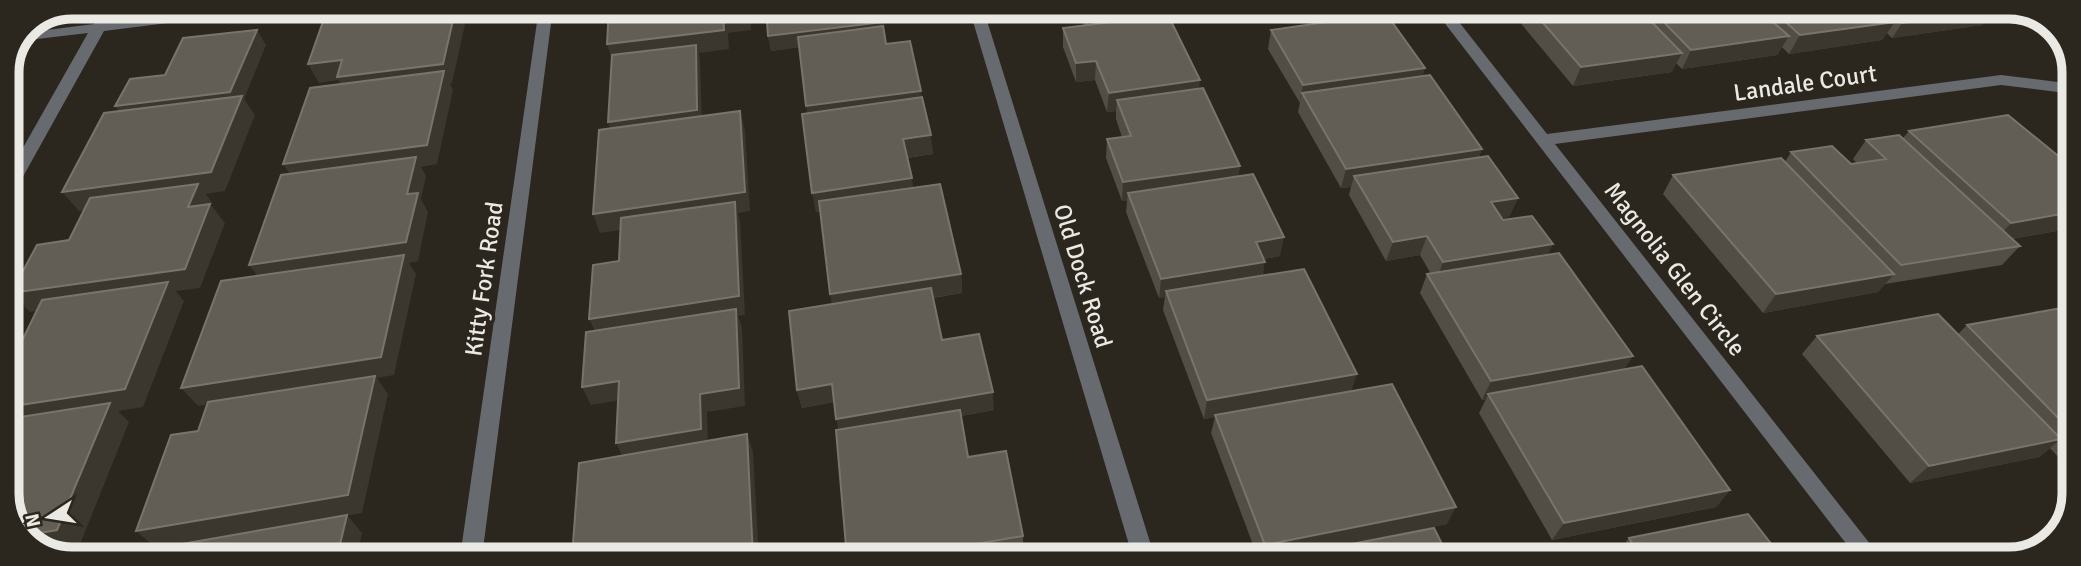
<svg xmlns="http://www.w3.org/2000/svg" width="2081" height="566" font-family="Signika,sans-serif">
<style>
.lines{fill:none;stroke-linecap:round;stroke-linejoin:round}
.minor{fill:#676a6e;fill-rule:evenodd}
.wall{fill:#524e45}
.shaded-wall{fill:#3b372e}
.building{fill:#625e56;stroke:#78746c;stroke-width:2}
.labels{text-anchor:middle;stroke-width:7;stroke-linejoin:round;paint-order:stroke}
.street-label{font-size:24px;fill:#ebe9e3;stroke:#2b271e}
.rim{fill:none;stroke:#ebe9e3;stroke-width:9}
</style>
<rect width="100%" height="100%" fill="#2b271e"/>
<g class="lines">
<path class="minor" d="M103,7H117L109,22L229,7H270L263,11L104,31L15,191L7,197V176L88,33L20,41L23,33L94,24Z
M539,8H553L482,557H460Z
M969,8H983L1155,558H1133Z
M1433,8H1448L1547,134L2001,75L2074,84V94L2001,85L1555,144L1882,559H1858Z"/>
</g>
<path class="wall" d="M1077,8H1179L1178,22L1172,23L1199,89L1240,166L1238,177L1280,256L1264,259L1263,275L1351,391L1447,524L1276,558H1258L1211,433L1215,417L1204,419L1163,310L1165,297L1159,298L1126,212L1127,201H1122L1106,158L1107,139L1122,137L1116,119V111L1107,112L1095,80L1076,82L1063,47V28L1084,25Z
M1283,8H1382L1425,68L1422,77L1482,149L1479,157L1518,198L1509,217L1502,218L1503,220L1548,255L1633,356L1624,369L1730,490L1716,507L1552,540L1479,413L1486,399L1482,400L1420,293L1427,274H1431L1420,255L1386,261L1349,195L1351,187L1341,188L1298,112L1300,103L1268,49L1271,30L1336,21V19L1293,23Z
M1515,9H1991L1992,10L1982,25L1892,38L1887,33L1882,40L1789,54L1782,47L1777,55L1682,69L1676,63L1672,72L1573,86L1513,14Z
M1992,9H2025L2039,18L2009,22Z
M768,36H886H885L886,44L921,97L933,154L907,158L913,188L961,274L962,293L933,298L942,340L994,410L961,416L968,457L1023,536V553L993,558H847L839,430L834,402L802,408L797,390L832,304L821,211L816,212L808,113L799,47L771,51Z
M1909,131L2073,228L2012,239L2020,246L2002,265L1885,284L1878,292L1763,313L1663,194L1673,175L1785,162L1791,152L1851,164L1857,163L1853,159L1866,140L1903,138Z
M2073,306L2072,467L2068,468L2050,448L2039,457L1910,483L1802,354L1817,336L1958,334L1967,325Z
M1629,538L1783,559H1618L1616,555Z"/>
<path class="shaded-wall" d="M456,7H460L466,20L452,83L450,84L453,90L437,164L421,167L426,176L421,199L428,212L418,261L409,263L416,274L394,375L377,378L388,394L362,513L156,548L136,531L374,379L198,406L181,388L264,284L249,265L296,183L283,164L348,96L338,80L319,83L308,64Z
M747,8H750L751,30L728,33L729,49L699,53L700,59L702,125L613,137L608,122L613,63L607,44Z
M1179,8L1178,22L1088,34L1089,19Z
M2019,9H2025L2039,18L2009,22Z
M1992,10L1982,25L1892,38L1902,23Z
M884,22L886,36L771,51L768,36Z
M1895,22L1882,40L1789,54L1800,35Z
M257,30L266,45L244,99L255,115L225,191L206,194L212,203L211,205L225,223L200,288L176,291L184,301L143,407L118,411L129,422L79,547L49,553L23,536L7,428V407L164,293L30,312L11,293L188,207L193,196L79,211L62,192L127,121L115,106Z
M1789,36L1777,55L1682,69L1691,50Z
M1682,53L1672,72L1573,86L1581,67Z
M1096,61L1095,80L1076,82V63Z
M1425,68L1419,87L1302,93L1299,104L1303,85Z
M1200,80L1198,99L1117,100L1116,111L1107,112L1109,93Z
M921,91L923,110L810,125L806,106Z
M740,111L745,130L750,211L738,213L740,221L745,315L738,316L742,328L745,406L707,412L708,447L625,461L616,443L701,429L598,338L589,319L735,213L600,233L593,214Z
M931,135L933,154L906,158L903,139Z
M1482,149L1475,168L1354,176L1351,187L1341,188L1346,169Z
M1240,166L1237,185L1128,193L1127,201H1122L1123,182Z
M912,178L914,197L816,212L812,193Z
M1518,198L1509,217L1483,221L1491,202Z
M2073,212V228L1994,242L2011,223Z
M1427,236L1420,255L1386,261L1393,242Z
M1284,237L1280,256L1252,261L1256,242Z
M1553,244L1544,263L1436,281L1443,262Z
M1265,262L1261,281L1166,291L1165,297L1159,298L1161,279Z
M961,274L962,293L834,313L830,294Z
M1894,274L1878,292L1763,313L1776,294Z
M1633,356L1621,374L1488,394L1486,399L1482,400L1491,381Z
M1357,374L1351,392L1204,419L1207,400Z
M619,381L627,399L591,405L582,387Z
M832,384L836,402L802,408L797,390Z
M993,392L994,410L840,437L836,419Z
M747,434L753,452L759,558H753Z
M2061,439L2039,457L1910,483L1929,466Z
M1730,490L1716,507L1552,540L1564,523Z
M1456,507L1447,524L1276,558H1261L1265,545Z
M347,515L362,533L357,557H337Z"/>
<path class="building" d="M404,7H456L443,64L337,77L342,60L308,64L325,16Z
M609,8H747V11L723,14L724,30L607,44Z
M766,8H881L884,22L768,36Z
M1084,8H1176L1089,19Z
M1350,8H1382L1425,68L1303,85L1271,30L1341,20L1339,10Z
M1531,9H1639L1682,53L1581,67Z
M1651,9H1758L1789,36L1691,50Z
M1771,9H1879L1895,22L1800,35Z
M1885,9H1991L1992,10L1902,23Z
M1168,15L1200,80L1109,93L1096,61L1076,63L1063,28Z
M883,26L886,44L910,41L921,91L806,106L798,37Z
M257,30L230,92L115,106L130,79L165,75L183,38Z
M696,45L697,110L608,122L612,55Z
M444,71L427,145L283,164L310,88Z
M1430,75L1482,149L1346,169L1302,93Z
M1203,88L1240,166L1123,182L1107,139L1131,136L1117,100Z
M242,96L211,172L62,192L104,113Z
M922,97L931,135L903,139L912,178L812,193L802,114Z
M740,111L745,192L593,214L599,130Z
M2008,115L2073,168V212L2011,223L1909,131Z
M1899,135L2020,246L1901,265L1791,152L1832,146L1851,164L1886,159L1866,140Z
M1488,156L1518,198L1491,202L1503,220L1532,216L1553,244L1443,262L1427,236L1393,242L1354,176Z
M416,157L407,194L418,193L406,242L249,265L281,175Z
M1781,158L1894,274L1776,294L1673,175Z
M1253,174L1284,237L1256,242L1265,262L1161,279L1128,193Z
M198,184L188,207L210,204L185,269L11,293L37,245L69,240L90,198Z
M940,184L961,274L830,294L819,201Z
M735,202L739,296L589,319L593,265L619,261L621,218Z
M1559,253L1633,356L1491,381L1427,274Z
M404,255L381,357L181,388L221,281Z
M1304,269L1357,374L1207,400L1166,291Z
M168,282L125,389L7,407V351L18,349L42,300Z
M931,288L942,340L979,334L993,392L836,419L832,384L797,390L789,311Z
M2073,306L2072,432L1967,325Z
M736,309L739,388L700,394L701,429L616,443L619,381L582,387L586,332Z
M1938,314L2061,439L1929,466L1817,336Z
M1642,366L1730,490L1564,523L1488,394Z
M375,376L348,495L136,531L171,435L198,431L208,402Z
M1392,384L1456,507L1265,545L1215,415Z
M110,403L57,530L23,536L8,502L7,419Z
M960,410L968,457L1006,451L1023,536L894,558H847L836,430Z
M747,434L753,558L572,557L579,463Z
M1748,514L1783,559H1641L1629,538Z
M347,515L337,557H146L148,550Z
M1434,528L1449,558H1280Z
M1029,555L1030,558H1011Z"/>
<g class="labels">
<g class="street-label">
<text transform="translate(1805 83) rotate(-8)" y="8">Landale Court</text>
<text transform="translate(1675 269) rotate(52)" y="8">Magnolia Glen Circle</text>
<text transform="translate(1083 276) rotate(73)" y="8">Old Dock Road</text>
<text transform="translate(484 279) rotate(-82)" y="8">Kitty Fork Road</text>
</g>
</g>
<path d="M0 0H2081V566H0ZM72 19H2009A53 53 0 0 1 2062 72V494A53 53 0 0 1 2009 547H72A53 53 0 0 1 19 494V72A53 53 0 0 1 72 19Z" fill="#2b271e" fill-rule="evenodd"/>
<path class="rim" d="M72 19H2009A53 53 0 0 1 2062 72V494A53 53 0 0 1 2009 547H72A53 53 0 0 1 19 494V72A53 53 0 0 1 72 19Z"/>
<g transform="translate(49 517) rotate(258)" stroke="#2b271e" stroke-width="5" paint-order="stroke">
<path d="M0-5L12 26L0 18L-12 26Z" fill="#ebe9e3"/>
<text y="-10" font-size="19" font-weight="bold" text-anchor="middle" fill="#ebe9e3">N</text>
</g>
</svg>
